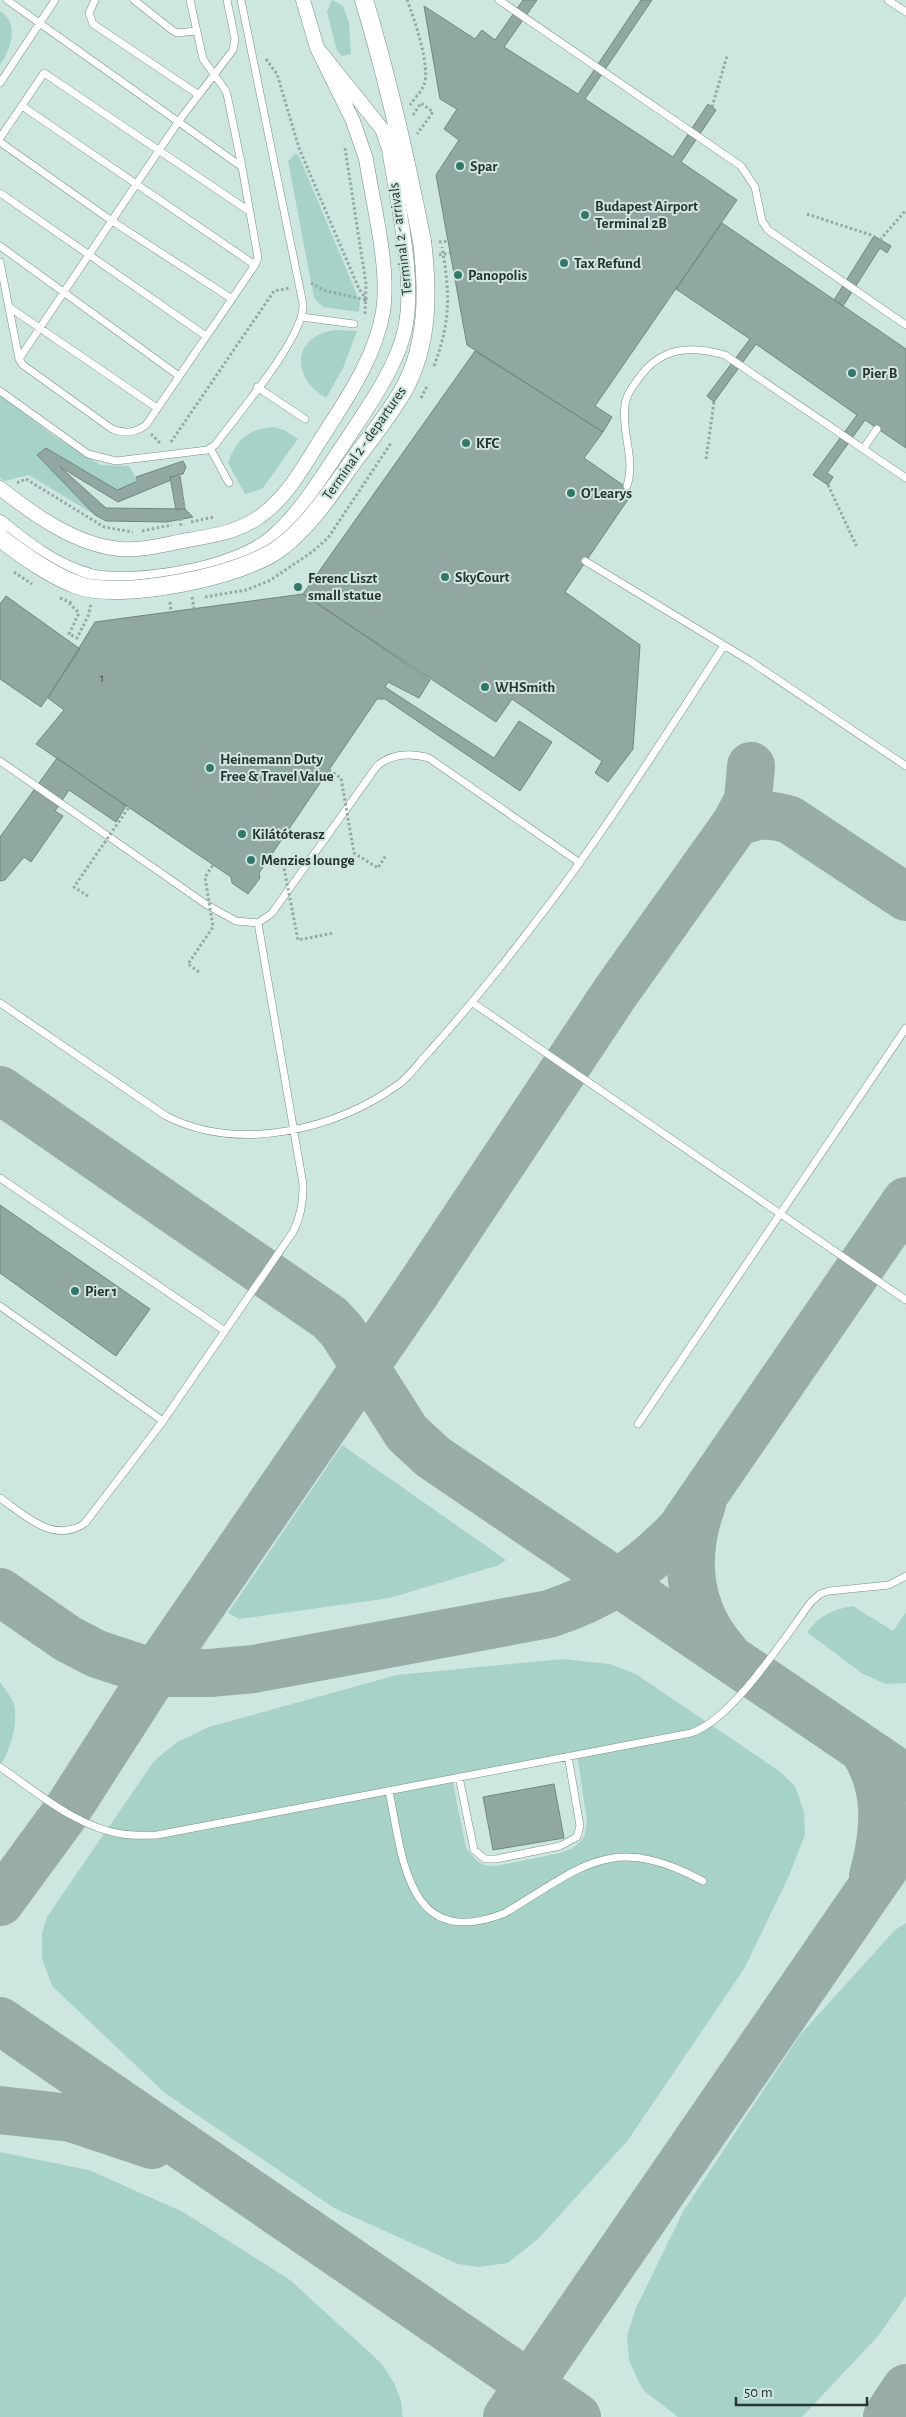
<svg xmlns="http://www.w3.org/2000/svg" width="906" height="2417" font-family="'Alegreya Sans',sans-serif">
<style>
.green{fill:#a7d2c8;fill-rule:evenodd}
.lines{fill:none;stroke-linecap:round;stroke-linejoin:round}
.taxiway{stroke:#98aca8;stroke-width:48}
.building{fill:#90a7a2;stroke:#718782}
.service-casing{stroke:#778e89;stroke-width:8}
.minor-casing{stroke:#778e89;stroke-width:15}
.tertiary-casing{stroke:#778e89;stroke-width:19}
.path{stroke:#95a9a4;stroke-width:3;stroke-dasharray:2.5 2.5;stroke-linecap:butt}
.service{stroke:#fff;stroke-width:7}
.minor{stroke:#fff;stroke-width:14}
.tertiary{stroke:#fff;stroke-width:18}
.tertiary-bridge-casing{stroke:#778e89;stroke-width:19;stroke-linecap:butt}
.path-bridge{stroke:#95a9a4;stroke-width:3;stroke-dasharray:2.5 2.5;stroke-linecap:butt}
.tertiary-bridge{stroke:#fff;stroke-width:18}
.poi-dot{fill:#33776b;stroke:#cde6e0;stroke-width:2}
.labels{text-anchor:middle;stroke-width:4;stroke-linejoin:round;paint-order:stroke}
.number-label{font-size:12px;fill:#44514e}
.poi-label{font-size:15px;font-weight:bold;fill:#2a3432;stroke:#cde6e0;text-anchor:start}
.street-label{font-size:15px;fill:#2a3432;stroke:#cde6e0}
</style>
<rect width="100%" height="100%" fill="#cde6e0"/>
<path class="green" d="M332,0L343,6L349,23L351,54L342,56L337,51L327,12Z
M0,11C20,24 11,49 0,65Z
M296,153L299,156L360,302L359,312L323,307L314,298L288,161Z
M336,330L357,331L343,368L326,398C319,393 311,388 306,379C292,353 309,333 336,330Z
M0,395L54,436L101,465L129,466L138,481L117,490L46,448L37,455L95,515L29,475L4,481L0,478Z
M274,427L284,430L298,439L262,489L245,494L228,463C236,439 249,429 274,427Z
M342,1445L506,1560L499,1565L390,1598L239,1619L228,1613Z
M853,1606L893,1631L906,1612V1683L886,1684L863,1674L807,1632C821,1615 831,1610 853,1606Z
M563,1659L610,1664L636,1674L779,1771L795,1786L804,1812L805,1835L788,1878L744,1969L628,2140L539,2238L508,2263L479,2267L458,2264L334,2208L165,2093L52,1986L42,1958V1933L47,1917L154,1761L177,1742L209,1727L397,1675ZM577,1754L587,1821L585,1834L582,1840L573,1848L560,1853L496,1866L484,1865L477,1861L466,1848L452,1778Z
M0,1682C4,1688 10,1695 13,1702C20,1719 10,1751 0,1766Z
M906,1923V2296L879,2335L802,2417H678L643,2390L629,2361L627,2336L636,2308L684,2210L800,2035L895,1930Z
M0,2152L89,2170L183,2212L290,2280L382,2364L394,2383L401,2401L403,2417H0Z"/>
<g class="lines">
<path class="taxiway" d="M736,823C755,815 770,813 790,820L906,897
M0,1090L330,1318L342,1331L407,1433L433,1457L906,1778
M702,1504C683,1555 687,1610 725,1652
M0,1592L68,1639L97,1654L155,1673H210L254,1669L549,1614C604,1596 640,1571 680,1530L906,1201
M863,1749C889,1789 885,1832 873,1876
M0,1902L66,1812L155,1673L417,1291L615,993L736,823L748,800L751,766
M0,2021L577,2417
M0,2110L71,2118L152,2145
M507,2417L906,1837
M887,2417L906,2388"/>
</g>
<path class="building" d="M523,0H537L504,47L578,94L641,0H652L585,99L673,157L708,104L716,110L681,162L737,200L595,406L612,417L603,432L467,345L436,175L459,140L444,129L457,109L440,99L424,6L475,39L482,30L495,40Z
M722,223L906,349V448L865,420L827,473L833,477L828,485L813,475L857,415L756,344L714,402L707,396L750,339L676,289Z
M874,236L891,246L887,253L880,248L843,306L834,300Z
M475,351L603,432L584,458L633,492L565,592L640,645L633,749L608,782L595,773L602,761L512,699L496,722L303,594Z
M46,448L117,490L138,481L136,477L183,461L186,467L183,474L170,477L171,480L118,502L60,467L106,508L185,509L193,517L167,522L106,521L95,515L37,455Z
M180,476L185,509L176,510L170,477Z
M303,594L430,680L419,698L388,682L385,687L494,758L519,721L552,742L520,791L385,699H377L259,873L260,878L248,894L232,883L231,877L36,744L64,710L48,698L95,622Z
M6,596L80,649L41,707L0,679V604Z
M57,758L126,806L116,822L69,790L55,811L63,816L31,862L24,857L5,880L0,881V837Z
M0,1205L150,1309L116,1356L0,1273Z
M554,1784L564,1838L493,1850L483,1797Z"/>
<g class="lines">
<g class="service-casing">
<path id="service" d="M95,0L89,13L93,24L199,95
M134,0L172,30L177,33L196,31
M190,0L203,59L226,91L228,99L242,167
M499,0L741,166L755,187L762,221L768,230L906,325
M888,0L906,12
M0,83L55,0
M22,106L255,265
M0,138L44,73L249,211
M0,142L112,221L232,299
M0,193L206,336
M0,246L179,376
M0,262L19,359L23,365L112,429C125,434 135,433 146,425L255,265L258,258L242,167L7,0
M9,307L157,408
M302,317L354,324
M19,359L178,122L233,50L235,39L227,0
M257,387L305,419
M0,391L88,454L116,461L207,450L215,445C236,416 305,337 303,304L241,0
M210,448L229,483
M863,449L877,429
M627,486C636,459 621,433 625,405C626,395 633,386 639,378C661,347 690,345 725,355L906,478
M585,561L750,661L906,766
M0,761L207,905L236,921L258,923L272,913L377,766C392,753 411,753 429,758L580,863
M0,1003L166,1116C239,1153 335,1130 399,1084C410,1076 419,1062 429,1052C455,1023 479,994 503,964C529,930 556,897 580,862C630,792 676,719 723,647
M473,1003L906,1300
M0,1178L225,1331
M0,1306L163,1421
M638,1424L906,1028
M0,1498C25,1515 54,1545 85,1523L163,1421L293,1232C301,1216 303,1202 303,1184L258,923
M0,1767C37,1792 76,1827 122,1834C134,1836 145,1835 157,1835L691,1733C733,1719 784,1638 811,1602L820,1594L829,1591L889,1585L906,1576
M459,1777L474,1850L485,1859H496L560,1846L577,1837L580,1826L568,1756
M389,1791C403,1859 407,1952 505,1913C583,1866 612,1832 703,1881"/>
</g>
<g class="minor-casing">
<path id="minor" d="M0,488C34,515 76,545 120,549C142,551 166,544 188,540C212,536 238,532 259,517C290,496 308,458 328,428C351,392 375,356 383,312C390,268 373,204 366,159L353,121L317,48L303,0
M0,522C27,544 56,567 91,576C136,586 235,569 271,538C300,514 324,473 345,442C366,410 397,367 405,329C416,278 397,202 389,149L382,129L317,48"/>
</g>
<g class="tertiary-casing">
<path id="tertiary" d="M364,0C388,79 406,160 422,241"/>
</g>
<path class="path" d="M407,0C414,18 431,67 424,85C421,92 414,99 410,105
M266,59L277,74L299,148L359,289L367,300
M712,107L727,56
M413,115L421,103L433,112L417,134
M345,148L366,284L365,315
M807,214L874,236
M880,240L906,210
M439,242L448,241
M311,283L323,290L366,300
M434,366C451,321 450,293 442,247
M421,398L427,386
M151,434L161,444
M171,442L274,291L290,288
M706,459L714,402
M174,465L175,471L116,495L49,455L45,457L101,514L166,518L180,515L181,527
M175,471L184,505L180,515
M17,483L26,479L104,527L133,532
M828,485L857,547
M191,522L214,517
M142,531L172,525
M14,572L32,584
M192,597L194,609
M205,597L246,590L269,581L312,552L328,538L391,443
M60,598L72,603
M69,603L79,613L69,634L77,638L88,616L91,604
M156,717L290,811L269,840H247
M65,774L113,807"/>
<use href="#service" class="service"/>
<use href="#minor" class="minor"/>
<use href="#tertiary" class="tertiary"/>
<g class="tertiary-bridge-casing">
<path id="tertiary-bridge" d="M0,538C24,556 49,574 77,585C120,601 245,576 281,547C311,524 332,491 354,460C371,437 390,414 404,389C429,343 428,291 422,241"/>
</g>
<path class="path-bridge" d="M439,255L450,253
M170,602L171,612
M329,770L341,778L354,853L378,868L386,855
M271,855L283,863L298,940L334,933
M88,896L74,887L129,807
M199,972L188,964L213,927L205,877L213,865"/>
<use href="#tertiary-bridge" class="tertiary-bridge"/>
</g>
<g class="poi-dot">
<circle cx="460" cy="166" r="5"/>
<circle cx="585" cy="215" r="5"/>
<circle cx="564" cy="263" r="5"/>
<circle cx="458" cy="275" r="5"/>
<circle cx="852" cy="373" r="5"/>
<circle cx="466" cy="443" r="5"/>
<circle cx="571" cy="493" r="5"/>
<circle cx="445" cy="577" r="5"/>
<circle cx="298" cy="587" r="5"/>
<circle cx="485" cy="687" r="5"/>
<circle cx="210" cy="768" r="5"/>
<circle cx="242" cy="834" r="5"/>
<circle cx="251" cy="860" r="5"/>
<circle cx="75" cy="1291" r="5"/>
</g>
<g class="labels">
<g class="number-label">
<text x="102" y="682">1</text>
</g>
<g class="poi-label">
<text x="470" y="171">Spar</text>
<text x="595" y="211">Budapest Airport<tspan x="595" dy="17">Terminal 2B</tspan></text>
<text x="574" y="268">Tax Refund</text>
<text x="468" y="280">Panopolis</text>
<text x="862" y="378">Pier B</text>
<text x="476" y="448">KFC</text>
<text x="581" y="498">O'Learys</text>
<text x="455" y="582">SkyCourt</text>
<text x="308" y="583">Ferenc Liszt<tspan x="308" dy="17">small statue</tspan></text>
<text x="495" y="692">WHSmith</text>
<text x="220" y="764">Heinemann Duty<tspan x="220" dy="17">Free &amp; Travel Value</tspan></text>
<text x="252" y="839">Kilátóterasz</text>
<text x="261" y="865">Menzies lounge</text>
<text x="85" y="1296">Pier 1</text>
</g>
<g class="street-label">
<text transform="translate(400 239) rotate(-97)" y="5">Terminal 2 - arrivals</text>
<text transform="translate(364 443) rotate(-55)" y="5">Terminal 2 - departures</text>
</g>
</g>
<path d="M736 2397v8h131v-8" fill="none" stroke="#2a3432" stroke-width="2.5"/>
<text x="744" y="2397" font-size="15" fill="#2a3432" stroke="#cde6e0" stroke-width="4" paint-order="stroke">50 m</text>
</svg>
